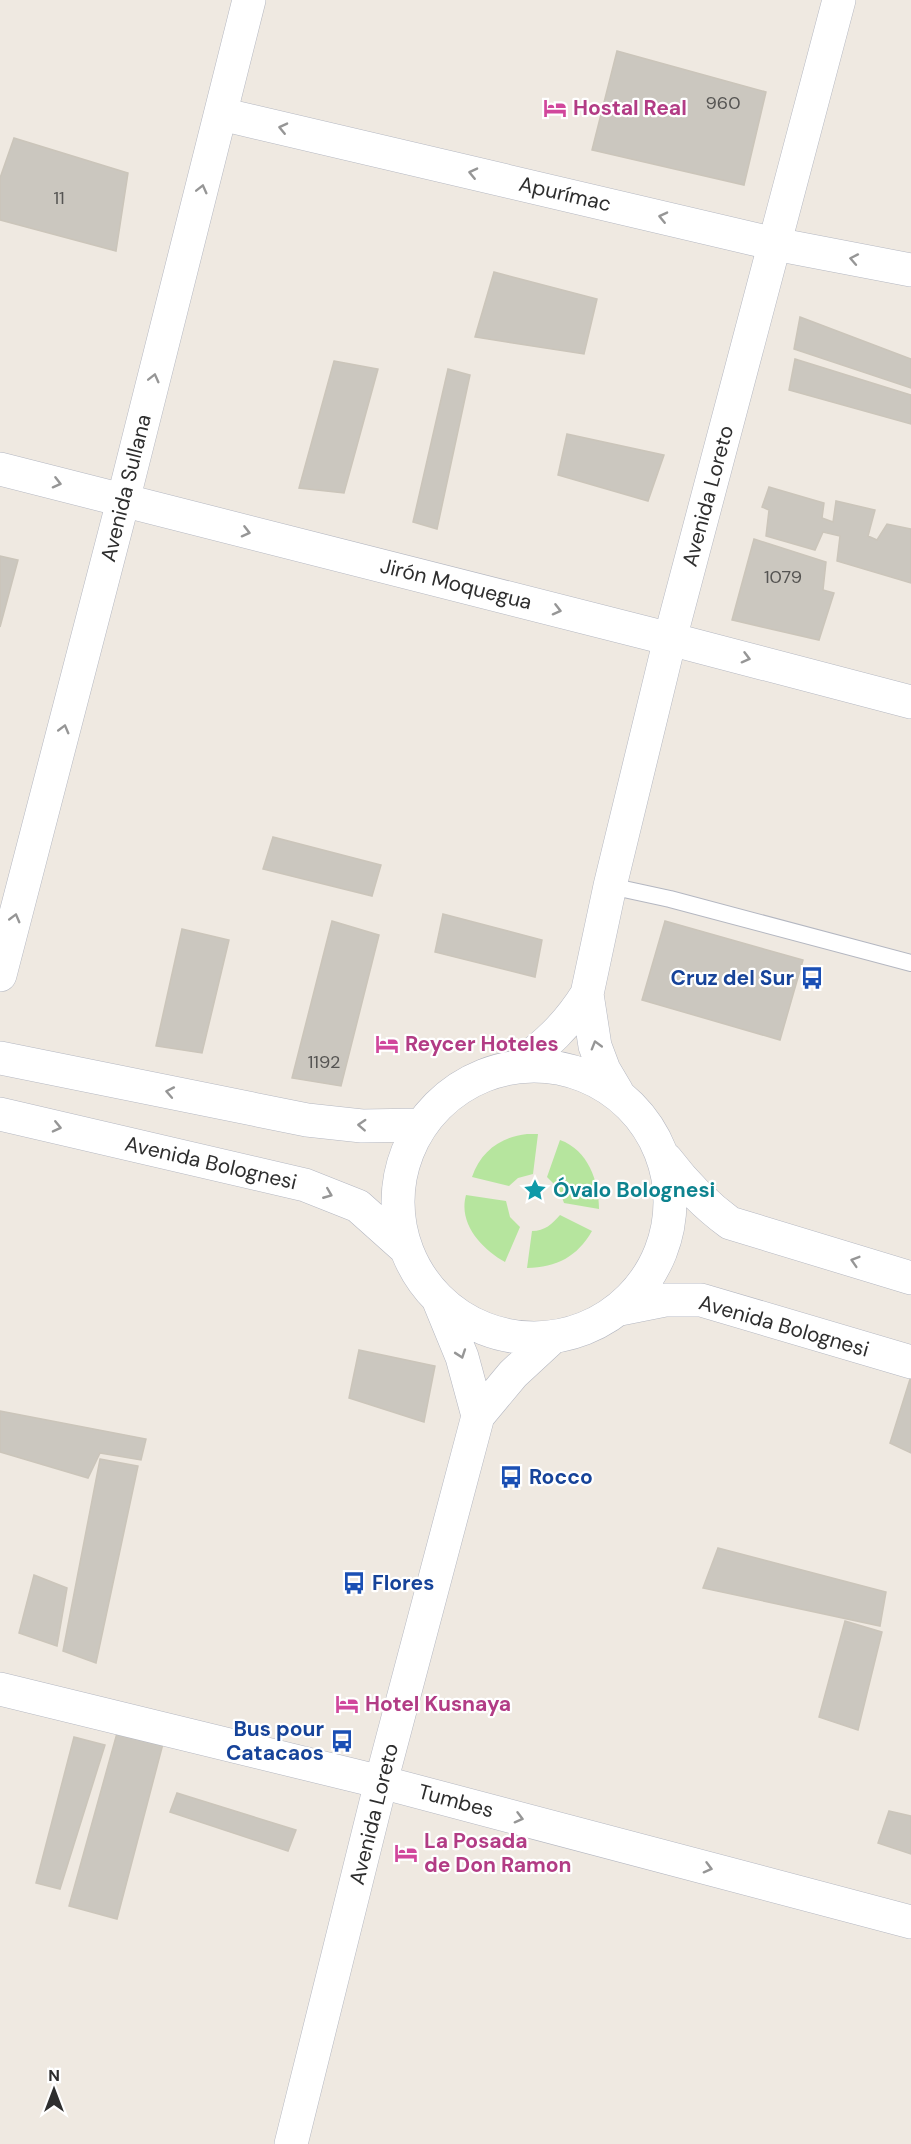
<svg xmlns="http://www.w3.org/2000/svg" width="911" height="2144" font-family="'DM Sans',sans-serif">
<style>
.green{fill:#b6e59e}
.building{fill:#cbc7bf;stroke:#cbc5ba;stroke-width:1.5}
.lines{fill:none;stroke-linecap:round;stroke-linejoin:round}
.lane-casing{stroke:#b4b7c1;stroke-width:18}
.street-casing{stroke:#b4b7c1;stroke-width:34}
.secondary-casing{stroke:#b4b7c1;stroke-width:34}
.lane{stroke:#fff;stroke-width:16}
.street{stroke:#fff;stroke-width:33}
.secondary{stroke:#fff;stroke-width:33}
.oneway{stroke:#969696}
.labels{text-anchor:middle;stroke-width:4.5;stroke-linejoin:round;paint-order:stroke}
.number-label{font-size:18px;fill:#555452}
.hotel-label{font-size:21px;font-weight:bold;fill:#b23c85;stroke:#fff;text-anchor:start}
.street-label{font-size:21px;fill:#2e2e2e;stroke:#fff}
.transit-label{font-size:21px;font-weight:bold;fill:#164399;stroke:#fff;text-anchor:end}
.culture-label{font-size:21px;font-weight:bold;fill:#0d838f;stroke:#fff;text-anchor:start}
</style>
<rect width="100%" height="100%" fill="#efe9e1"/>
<path class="green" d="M527,1134H538L533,1174L518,1178L509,1186L472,1177C481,1151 501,1137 527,1134Z
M560,1140C588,1150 599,1181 599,1209L564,1203L559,1189L547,1177Z
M466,1195L506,1201L510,1217L520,1227L505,1262C482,1249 458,1224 466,1195Z
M560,1215L592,1231C577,1257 557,1267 527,1268L532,1231C545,1231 552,1224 560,1215Z"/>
<path class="building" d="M617,51L766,92L744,185L592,150Z
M14,138L128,173L116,251L0,220V178Z
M494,272L597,299L584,354L475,337Z
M800,317L911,359V388L794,349Z
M795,359L911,395V424L789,390Z
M334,361L378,369L344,493L299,488Z
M448,369L470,375L437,529L413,522Z
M567,434L664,455L648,501L558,475Z
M769,487L824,503L822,518L833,522L836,501L875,510L868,536L877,540L887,524L911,529V583L837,561L840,536L823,532L815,550L766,536L769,510L762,507Z
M754,539L826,562L823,590L834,593L819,640L732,620Z
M0,556L18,560L0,627Z
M273,837L381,865L372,896L263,869Z
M443,914L542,940L535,977L435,952Z
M332,921L379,935L341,1086L292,1078Z
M665,921L803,960L780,1040L642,1000Z
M182,929L229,940L202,1053L156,1046Z
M359,1350L435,1366L424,1422L349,1398Z
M911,1376V1453L890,1443Z
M0,1411L146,1439L141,1460L100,1453L88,1478L0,1452Z
M100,1459L138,1466L96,1663L63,1651Z
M718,1548L886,1592L880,1626L703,1588Z
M34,1575L67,1588L57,1646L19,1633Z
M845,1621L882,1632L858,1730L819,1717Z
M119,1726L165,1736L117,1919L69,1906Z
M74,1737L105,1745L60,1889L36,1883Z
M177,1793L296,1830L288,1851L170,1812Z
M889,1811L911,1816V1854L878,1843Z"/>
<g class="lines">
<g class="lane-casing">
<path id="lane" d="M610,886L670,899L911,963"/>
</g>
<g class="street-casing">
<path id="street" d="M221,114L775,244L911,270
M0,469L670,639L911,702
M0,1689L381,1782L911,1922"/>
</g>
<g class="secondary-casing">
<path id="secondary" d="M0,975L123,501L249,0
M0,1058L307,1120L362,1126L421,1125
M398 1202a136 136 0 1 1 272 0a136 136 0 1 1-272 0Z
M516,1067C546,1045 567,1026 587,994
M617,1092L604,1070L595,1046L587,994L610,886L670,639L839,0
M0,1114L305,1185L358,1206L405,1248
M666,1159C685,1184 704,1204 730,1223L911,1278
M439,1301L462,1357L478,1416
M620,1309L665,1300H701L911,1362
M291,2144L381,1782L478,1416L513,1374L553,1337"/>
</g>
<use href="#lane" class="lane"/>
<use href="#street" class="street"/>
<use href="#secondary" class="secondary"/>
</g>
<defs><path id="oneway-chevron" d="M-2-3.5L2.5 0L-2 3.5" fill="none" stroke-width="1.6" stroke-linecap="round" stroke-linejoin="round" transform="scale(1.5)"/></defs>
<g class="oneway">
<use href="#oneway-chevron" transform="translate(283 128) rotate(-167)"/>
<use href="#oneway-chevron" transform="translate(473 173) rotate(-167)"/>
<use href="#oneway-chevron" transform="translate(202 189) rotate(-76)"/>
<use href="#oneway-chevron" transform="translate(663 217) rotate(-167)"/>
<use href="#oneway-chevron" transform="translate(854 259) rotate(-169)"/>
<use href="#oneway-chevron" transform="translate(154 378) rotate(-76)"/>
<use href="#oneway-chevron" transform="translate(57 483) rotate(14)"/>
<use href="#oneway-chevron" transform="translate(246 532) rotate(14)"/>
<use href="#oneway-chevron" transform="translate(557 610) rotate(14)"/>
<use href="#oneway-chevron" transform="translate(746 658) rotate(15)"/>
<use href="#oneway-chevron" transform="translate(64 729) rotate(-75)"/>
<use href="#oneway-chevron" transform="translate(15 918) rotate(-75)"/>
<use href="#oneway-chevron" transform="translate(596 1045) rotate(-106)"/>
<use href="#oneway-chevron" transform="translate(170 1092) rotate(-169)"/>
<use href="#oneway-chevron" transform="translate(362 1125) rotate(-177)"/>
<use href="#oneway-chevron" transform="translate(57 1127) rotate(13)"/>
<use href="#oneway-chevron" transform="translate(328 1194) rotate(22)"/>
<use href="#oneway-chevron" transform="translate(855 1261) rotate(-163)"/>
<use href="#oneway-chevron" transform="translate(461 1354) rotate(71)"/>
<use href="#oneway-chevron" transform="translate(519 1818) rotate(15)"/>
<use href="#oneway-chevron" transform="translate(708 1868) rotate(15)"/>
</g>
<defs>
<g id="hotel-bare" transform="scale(1.8)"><path d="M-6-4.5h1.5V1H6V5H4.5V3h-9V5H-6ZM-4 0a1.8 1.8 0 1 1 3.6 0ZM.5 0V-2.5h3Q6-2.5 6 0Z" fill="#d1479c" stroke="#fff" stroke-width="2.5" paint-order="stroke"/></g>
<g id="bus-bare" transform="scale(1.8)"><path d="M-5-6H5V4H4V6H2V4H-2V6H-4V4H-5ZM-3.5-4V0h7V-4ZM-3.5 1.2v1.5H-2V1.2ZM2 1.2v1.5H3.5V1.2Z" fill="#1a4fb4" stroke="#fff" stroke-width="2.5" paint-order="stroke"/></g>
<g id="sight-bare" transform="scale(1.8)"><path d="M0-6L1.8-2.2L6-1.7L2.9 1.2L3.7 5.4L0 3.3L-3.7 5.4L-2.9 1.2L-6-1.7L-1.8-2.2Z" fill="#0f9aa8" stroke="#fff" stroke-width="2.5" paint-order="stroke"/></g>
</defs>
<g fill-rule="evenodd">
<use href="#hotel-bare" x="555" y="108"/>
<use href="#bus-bare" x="812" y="978"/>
<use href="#hotel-bare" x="387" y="1044"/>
<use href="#sight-bare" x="535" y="1190"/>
<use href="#bus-bare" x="511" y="1477"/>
<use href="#bus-bare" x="354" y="1583"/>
<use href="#hotel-bare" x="347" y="1704"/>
<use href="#bus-bare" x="342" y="1741"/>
<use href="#hotel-bare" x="406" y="1853"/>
</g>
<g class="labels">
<g class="number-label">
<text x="723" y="109">960</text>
<text x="59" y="204">11</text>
<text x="783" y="583">1079</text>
<text x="324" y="1068">1192</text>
</g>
<g class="hotel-label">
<text x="573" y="115">Hostal Real</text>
<text x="405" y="1051">Reycer Hoteles</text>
<text x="365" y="1711">Hotel Kusnaya</text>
<text x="424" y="1848">La Posada<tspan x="424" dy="24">de Don Ramon</tspan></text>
</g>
<g class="street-label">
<text transform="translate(565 194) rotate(13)" y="7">Apurímac</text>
<text transform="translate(126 488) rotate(-76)" y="7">Avenida Sullana</text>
<text transform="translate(708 496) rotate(-75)" y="7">Avenida Loreto</text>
<text transform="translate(456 584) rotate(14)" y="7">Jirón Moquegua</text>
<text transform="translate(211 1163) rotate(13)" y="7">Avenida Bolognesi</text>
<text transform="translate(784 1326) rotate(16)" y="7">Avenida Bolognesi</text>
<text transform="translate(456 1801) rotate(15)" y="7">Tumbes</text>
<text transform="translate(374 1814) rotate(-76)" y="7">Avenida Loreto</text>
</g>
<g class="transit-label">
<text x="794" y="985">Cruz del Sur</text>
<text x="529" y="1484" text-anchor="start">Rocco</text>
<text x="372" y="1590" text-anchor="start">Flores</text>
<text x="324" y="1736">Bus pour<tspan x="324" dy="24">Catacaos</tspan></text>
</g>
<g class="culture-label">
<text x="553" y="1197">Óvalo Bolognesi</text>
</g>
</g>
<g transform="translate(54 2090)" stroke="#ffffff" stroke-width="4.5" paint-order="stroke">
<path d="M0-4.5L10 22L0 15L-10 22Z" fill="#2e2e2e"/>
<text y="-9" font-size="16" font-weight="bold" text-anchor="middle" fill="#2e2e2e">N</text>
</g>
</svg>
